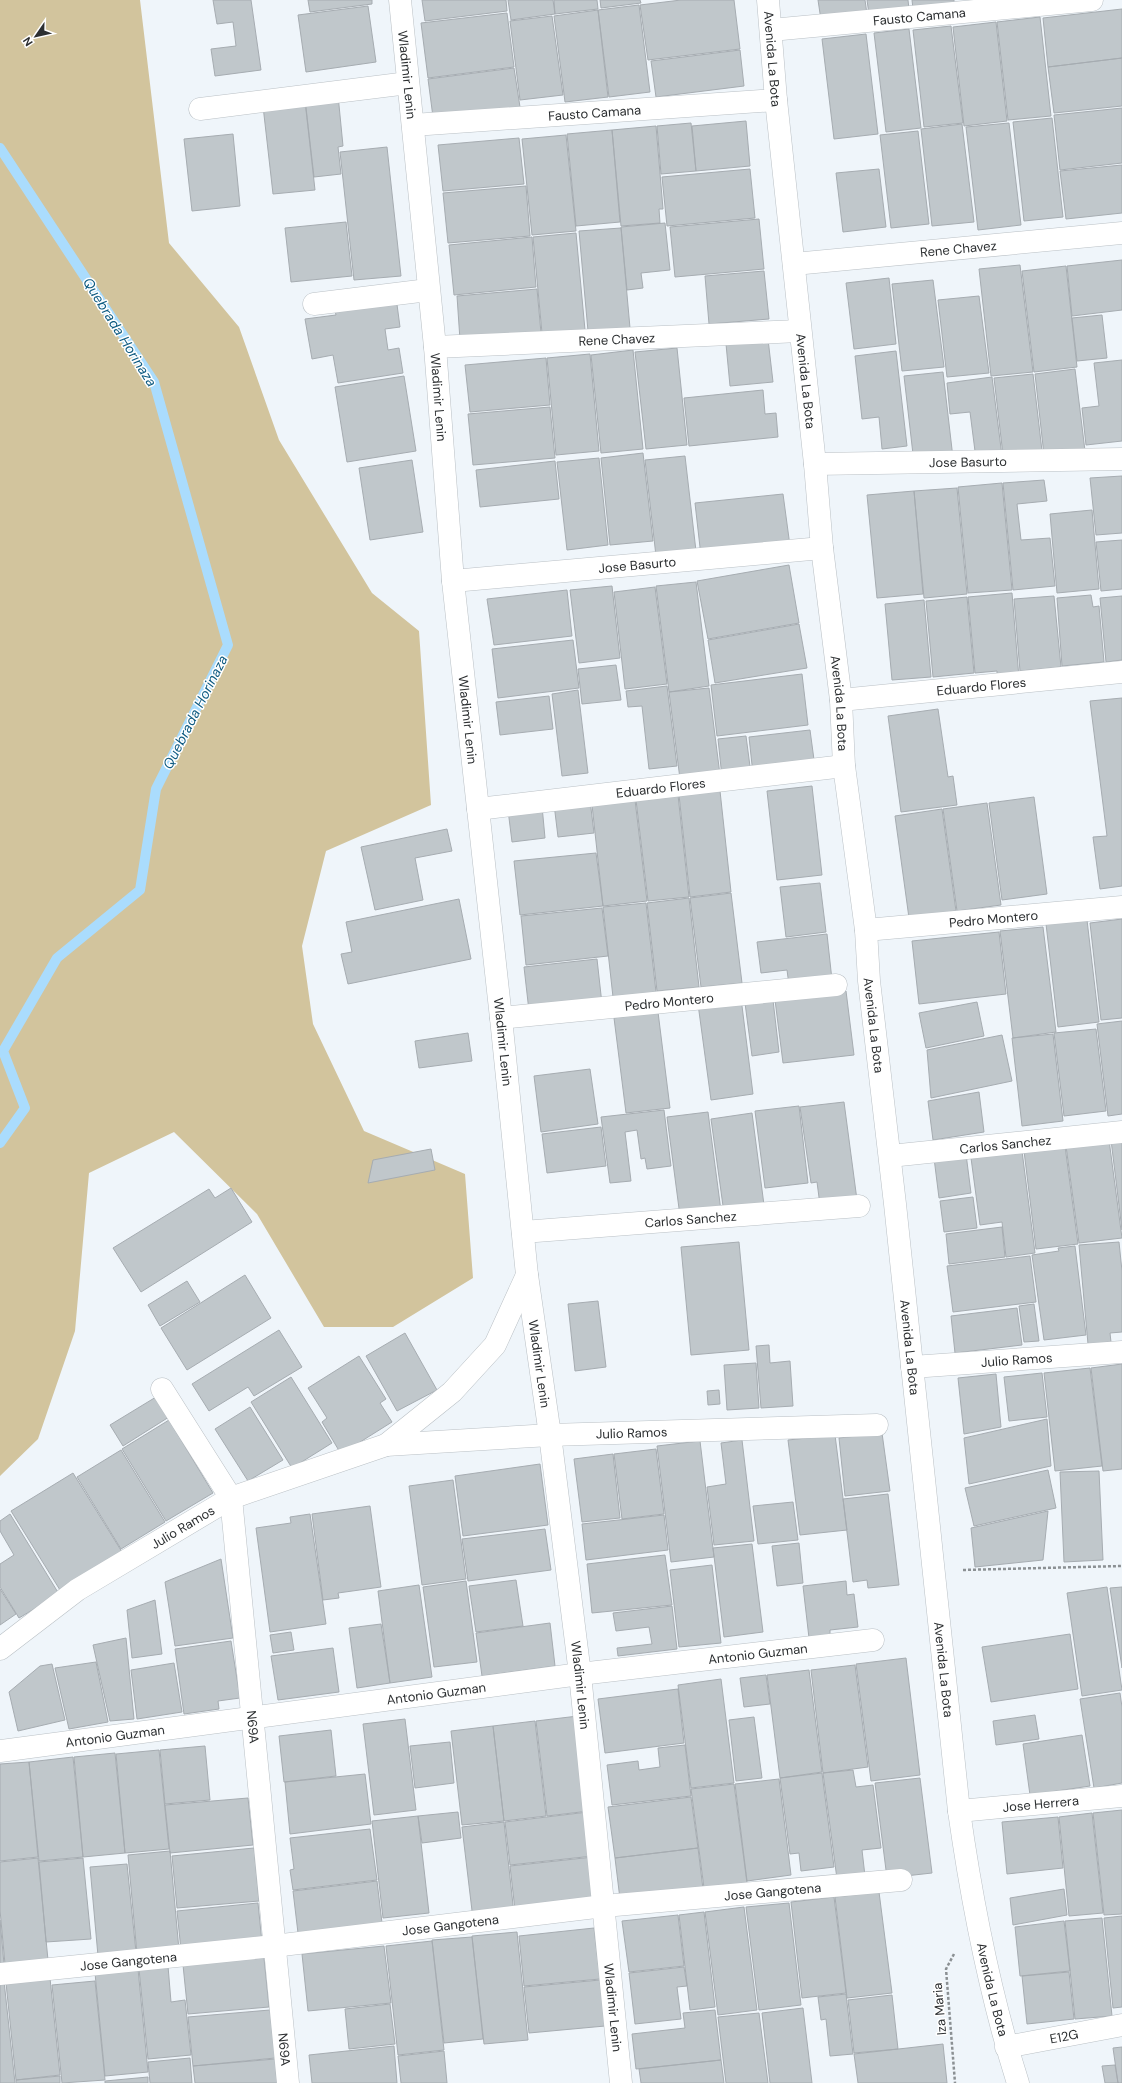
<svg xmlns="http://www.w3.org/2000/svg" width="1122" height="2083" font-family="'DM Sans',sans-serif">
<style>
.green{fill:#d2c49d}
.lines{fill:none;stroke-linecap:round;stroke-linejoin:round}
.stream{stroke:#aadcfd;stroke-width:10}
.building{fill:#c0c7cb;stroke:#a6acb1}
.minor-casing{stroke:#bac0c5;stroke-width:23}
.path{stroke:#8b9093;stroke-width:2.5;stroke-dasharray:3 2;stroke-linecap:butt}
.minor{stroke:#fff;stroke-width:22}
.labels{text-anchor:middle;stroke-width:3;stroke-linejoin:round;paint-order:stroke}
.street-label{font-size:13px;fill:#2c2f31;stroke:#fff}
.water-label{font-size:14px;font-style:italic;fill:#0e5b82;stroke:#fff}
</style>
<rect width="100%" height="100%" fill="#eff5fa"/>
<path class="green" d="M0,0H140L169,243L239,327L279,440L372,593L419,631L431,805L326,851L302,946L313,1024L364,1131L465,1174L473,1278L393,1327H324L257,1214L174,1132L89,1173L75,1331L38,1439L0,1476Z"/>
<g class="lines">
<path class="stream" d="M0,148L154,382L228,645L156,789L140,890L57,958L3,1051L25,1108L0,1143"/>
</g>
<path class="building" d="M213,0H251L261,70L215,76L211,49L236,46L233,22L217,24Z
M308,0H372V4L310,12Z
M422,0H506L507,11L425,21Z
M508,0H553L555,14L511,20Z
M554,0H597L598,9L555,14Z
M600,0H640L641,3L601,8Z
M681,0H734L740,49L648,60L640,5Z
M818,0H865L867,14L821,20Z
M867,0H908L909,9L869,14Z
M912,0H954V3L913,9Z
M639,5L650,92L609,97L598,10Z
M368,6L376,62L306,72L298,15Z
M1122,9V58L1048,67L1043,18Z
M598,10L608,97L565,102L554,16Z
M507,13L514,67L428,78L421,23Z
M552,16L563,95L520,100L510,21Z
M1040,17L1051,116L1008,120L997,22Z
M996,22L1007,121L964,126L953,27Z
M951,26L963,123L924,127L913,30Z
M909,29L921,128L886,132L874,33Z
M866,34L878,134L834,139L822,39Z
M740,50L744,86L656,97L651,61Z
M1122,58V106L1054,113L1048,67Z
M514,68L520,107L433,117L428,79Z
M338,95L343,146L338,147L341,174L314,177L305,99Z
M305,101L315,190L273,194L263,106Z
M1122,108V163L1060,170L1054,115Z
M1052,118L1063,217L1024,221L1013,122Z
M746,121L750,166L696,171L692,126Z
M691,123L696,171L661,174L657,126Z
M1009,123L1021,225L978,230L966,127Z
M962,124L974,222L932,226L921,129Z
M656,126L663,209H659L660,223L621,226L612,130Z
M612,130L620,222L576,226L567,134Z
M918,131L929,224L891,228L880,135Z
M233,134L240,206L192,211L184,139Z
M566,135L576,231L532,235L522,139Z
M519,138L524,184L443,191L438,145Z
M387,147L401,276L354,280L340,152Z
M1122,165V213L1066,219L1060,171Z
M750,169L755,218L667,226L662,177Z
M879,169L886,227L843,232L836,173Z
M526,186L530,236L448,243L443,193Z
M759,219L764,269L675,277L670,227Z
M346,222L352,276L291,282L285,228Z
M665,223L670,270L641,273L643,288L627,290L621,227Z
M621,228L630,328L588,331L579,231Z
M576,233L585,330L542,333L533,237Z
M532,237L536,287L454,295L449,245Z
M1122,260V310L1072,316L1067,266Z
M1020,265L1033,372L991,376L979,269Z
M1066,266L1077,367L1034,372L1022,271Z
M764,271L769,319L709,324L705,276Z
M889,278L896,344L854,349L846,283Z
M933,280L944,367L902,371L892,284Z
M537,289L541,333L460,340L457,296Z
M979,296L989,373L947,377L938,300Z
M396,297L400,327L385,329L388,350L399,348L403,373L338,383L333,355L312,359L305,319L336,315L334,306Z
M1102,315L1107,358L1077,361L1072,318Z
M768,339L773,382L730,386L726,344Z
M677,348L687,445L646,449L635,352Z
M633,350L643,449L601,453L591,355Z
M896,351L907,446L882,449L879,417L862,419L855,356Z
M590,354L599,451L556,455L547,358Z
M546,358L550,405L470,412L465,365Z
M1122,360V441L1086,445L1082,408L1099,406L1094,363Z
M1075,369L1085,451L1044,455L1035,374Z
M943,372L953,458L914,463L904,376Z
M1033,374L1042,451L1003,455L994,378Z
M404,376L416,451L347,462L335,387Z
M992,377L1002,456L976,459L970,412L950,414L947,383Z
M763,390L765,414L776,413L778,437L689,446L684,398Z
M550,407L555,458L473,465L468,414Z
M643,453L653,541L610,545L601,458Z
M685,456L696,551L656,556L645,460Z
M599,458L608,545L567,550L557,462Z
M412,460L423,532L370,540L359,468Z
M555,461L559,499L480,507L476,470Z
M1122,476V533L1096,535L1090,478Z
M1044,480L1047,501L1017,504L1021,540L1050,538L1055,586L1013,590L1003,483Z
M1002,483L1012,590L968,593L958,487Z
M957,488L967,594L924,598L914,491Z
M914,491L923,594L877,598L867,495Z
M783,494L790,546L701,556L695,503Z
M1092,510L1099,589L1057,593L1050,514Z
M1122,540V589L1101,591L1096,542Z
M789,565L799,623L708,639L697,581Z
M696,582L709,686L669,692L656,586Z
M612,586L620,658L579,663L570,590Z
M655,587L667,684L625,689L614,592Z
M567,590L572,636L494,645L487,599Z
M1012,593L1019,678L997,680V671L975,673L968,597Z
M1091,595L1093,607L1099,606L1104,662L1062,666L1057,598Z
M1054,596L1061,667L1020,671L1014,599Z
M1122,596V660L1106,662L1100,598Z
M967,597L974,673L933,677L926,601Z
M924,600L931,677L892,680L885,604Z
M799,624L807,668L715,683L708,640Z
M573,640L579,688L498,698L492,649Z
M616,665L621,700L582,704L578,669Z
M802,674L808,725L717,736L711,685Z
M667,686L677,766L649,769L642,706L628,707L626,691Z
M709,688L720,775L680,779L669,692Z
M578,690L588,773L562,776L552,694Z
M549,696L553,729L500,735L496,702Z
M1122,698V886L1100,889L1093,837L1107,836L1090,701Z
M938,709L948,777L953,776L957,805L901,812L888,716Z
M810,730L815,767L753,774L749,737Z
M746,736L751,774L722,777L718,739Z
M812,786L822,875L777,880L767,791Z
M720,791L731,892L690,897L679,795Z
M678,795L689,897L648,901L636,800Z
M1034,797L1047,894L1002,900L989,803Z
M590,800L594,833L558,837L554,804Z
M635,800L647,901L603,906L592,805Z
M987,803L1001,905L957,911L943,809Z
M542,806L545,838L512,842L508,810Z
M942,809L956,911L909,918L895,816Z
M447,829L452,851L415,858L423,900L375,910L361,847Z
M596,853L603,906L520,915L514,861Z
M820,883L826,932L786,937L780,887Z
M731,893L742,983L701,987L690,898Z
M689,898L699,987L657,991L647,903Z
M459,899L471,959L348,984L341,954L352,952L346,922Z
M646,903L656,992L613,997L603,907Z
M602,908L608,956L526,965L521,916Z
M1122,919V1018L1101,1020L1090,923Z
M1087,920L1099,1022L1058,1027L1046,924Z
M1043,927L1056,1032L1013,1038L1000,931Z
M999,932L1006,994L919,1004L912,941Z
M827,934L832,980L789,985L787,970L761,973L757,942Z
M597,959L602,1004L529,1011L524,967Z
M846,991L854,1055L783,1063L775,1000Z
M741,998L753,1094L711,1100L698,1004Z
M773,1000L779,1052L752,1056L745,1003Z
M977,1002L984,1036L926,1048L919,1013Z
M658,1012L670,1108L626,1113L614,1018Z
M1122,1021V1114L1108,1116L1097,1024Z
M1096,1029L1106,1111L1064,1116L1054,1033Z
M468,1033L472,1061L419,1068L415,1041Z
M1053,1034L1063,1121L1022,1126L1012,1038Z
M1002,1035L1012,1081L931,1098L927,1050Z
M590,1069L598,1124L541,1132L534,1076Z
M979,1092L984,1132L933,1140L928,1101Z
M844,1102L857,1200L820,1205L817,1182L811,1183L800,1107Z
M799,1106L808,1183L765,1188L755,1111Z
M664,1110L671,1166L647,1169L645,1158L641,1159L637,1130L625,1132L631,1181L610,1183L601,1117Z
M708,1112L721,1211L680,1216L667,1117Z
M752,1113L764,1205L724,1213L711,1119Z
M601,1127L606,1166L547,1173L542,1134Z
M1122,1139V1230L1111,1140Z
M1109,1140L1122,1238L1079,1243L1066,1146Z
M1065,1146L1078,1244L1036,1249L1024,1151Z
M431,1149L435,1170L368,1183L373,1160Z
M1022,1151L1035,1253L1006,1257L1002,1222L980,1225L971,1158Z
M966,1154L971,1193L939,1198L934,1158Z
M231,1188L252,1222L141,1292L113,1248L209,1189L215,1198Z
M973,1197L977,1228L944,1232L940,1201Z
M1002,1227L1005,1257L949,1264L946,1234Z
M739,1242L749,1350L691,1355L681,1247Z
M1119,1242L1122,1271V1332L1110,1333L1111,1342L1088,1344L1079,1245Z
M1075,1246L1086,1335L1044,1340L1032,1255L1059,1251L1058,1248Z
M1030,1256L1036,1302L953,1312L947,1266Z
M245,1275L271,1318L187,1370L161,1328Z
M187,1281L200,1302L160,1326L148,1305Z
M598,1301L606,1367L575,1371L568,1304Z
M1034,1304L1039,1341L1024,1342L1019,1306Z
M1017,1308L1022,1345L955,1353L951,1316Z
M279,1330L302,1367L254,1396L248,1387L209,1411L192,1384Z
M405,1333L437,1390L397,1411L366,1356Z
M769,1345L770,1363L790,1361L793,1406L761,1408L756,1346Z
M359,1356L386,1399L380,1403L392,1422L341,1454L322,1422L327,1418L308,1388Z
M756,1363L759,1408L727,1410L724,1365Z
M1122,1364V1469L1103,1471L1091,1368Z
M1090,1368L1102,1466L1055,1471L1044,1373Z
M1042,1373L1047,1417L1009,1421L1004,1377Z
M996,1374L1001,1427L964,1434L958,1378Z
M291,1377L332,1443L292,1468L251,1402Z
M719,1390L720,1404L708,1405L707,1391Z
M156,1397L169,1417L123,1446L110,1425Z
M250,1407L283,1460L248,1481L215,1429Z
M1047,1419L1051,1466L969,1484L964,1438Z
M169,1420L213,1493L166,1521L122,1449Z
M882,1433L890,1491L845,1496L839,1438Z
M835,1435L847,1530L800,1535L788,1440Z
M742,1440L754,1541L714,1545L707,1487L726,1484L721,1443Z
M700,1441L714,1557L671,1562L657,1446Z
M656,1449L664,1514L622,1519L614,1454Z
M121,1450L165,1522L121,1549L77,1477Z
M613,1454L620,1518L582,1522L574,1459Z
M540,1464L548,1525L463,1536L455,1476Z
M1048,1470L1056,1508L974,1526L965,1488Z
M1099,1471L1103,1560L1064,1562L1060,1472Z
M73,1473L122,1552L60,1590L11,1511Z
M453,1480L466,1579L422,1585L409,1486Z
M888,1494L899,1585L868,1588L867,1580L853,1582L843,1499Z
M793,1502L798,1540L758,1544L753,1506Z
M370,1506L381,1587L338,1593L339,1598L323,1600L312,1514Z
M1048,1511L1043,1560L975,1567L971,1528Z
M10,1514L59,1594L19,1618L0,1587V1564L14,1555L0,1531V1521Z
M310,1514L326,1624L270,1632L256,1528L291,1523L290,1517Z
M664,1515L668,1550L586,1560L582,1524Z
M545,1529L551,1570L468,1581L462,1539Z
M799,1543L803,1583L777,1586L772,1546Z
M752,1544L763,1632L724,1637L713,1548Z
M665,1555L672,1605L592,1613L587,1564Z
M221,1559L233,1638L175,1646L165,1582Z
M712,1565L721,1643L679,1647L670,1570Z
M516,1580L523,1626L476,1632L469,1586Z
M466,1581L477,1662L434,1667L423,1587Z
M846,1581L847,1595L854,1594L858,1627L830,1630V1635L809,1638L803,1586Z
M419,1585L432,1677L390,1683L378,1591Z
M1107,1587L1122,1690L1082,1696L1067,1593Z
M1122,1587V1668L1110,1588Z
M0,1589L16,1614L0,1625Z
M155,1600L162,1654L132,1658L127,1610Z
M672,1606L677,1649L618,1656L617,1648L652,1644L649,1627L616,1631L613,1613Z
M550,1623L555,1666L482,1676L476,1633Z
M381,1624L390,1683L357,1688L349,1628Z
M291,1632L294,1650L273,1653L270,1635Z
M1070,1634L1078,1689L991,1702L982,1647Z
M126,1638L134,1719L110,1721L93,1645Z
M231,1641L240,1698L218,1701L219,1709L184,1714L175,1649Z
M333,1648L339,1692L278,1700L271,1656Z
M906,1658L920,1775L871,1781L856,1664Z
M96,1662L108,1722L69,1729L55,1668Z
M174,1663L182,1712L137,1719L131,1670Z
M52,1664L65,1720L18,1731L9,1692L40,1666Z
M855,1665L868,1767L823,1773L811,1670Z
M809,1670L822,1772L780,1778L767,1675Z
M766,1675L770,1704L744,1707L740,1678Z
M721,1679L734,1783L691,1788L678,1685Z
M678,1689L684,1743L605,1753L598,1699Z
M1120,1693L1122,1707V1783L1094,1788L1080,1699Z
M1035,1715L1039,1739L996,1745L993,1721Z
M578,1716L589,1811L547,1816L536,1721Z
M754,1717L762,1778L736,1781L729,1720Z
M405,1719L416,1810L374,1815L363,1724Z
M535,1721L546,1816L504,1821L493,1726Z
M493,1726L504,1821L462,1825L451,1731Z
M331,1730L336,1776L284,1782L279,1736Z
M1082,1735L1090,1786L1030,1795L1023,1744Z
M450,1742L454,1783L415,1788L410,1746Z
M685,1745L691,1796L612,1805L607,1765L638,1761L639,1770L660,1767L658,1748Z
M205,1746L210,1800L165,1804L160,1750Z
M159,1750L169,1849L125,1853L116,1754Z
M115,1753L125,1853L83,1857L74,1757Z
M73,1757L83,1857L39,1861L29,1762Z
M29,1762L38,1857L0,1861V1764Z
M853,1770L856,1787L873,1785L881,1848L862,1850L865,1876L837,1879L823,1773Z
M822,1773L834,1867L801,1871L799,1853L790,1854L780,1778Z
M365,1774L371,1824L290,1834L285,1782Z
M920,1778L932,1873L887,1878L875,1783Z
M779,1779L791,1875L747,1881L735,1784Z
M734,1784L747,1883L704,1888L691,1789Z
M691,1797L698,1848L615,1858L608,1807Z
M248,1798L253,1845L170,1853L165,1805Z
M1122,1810V1914L1104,1915L1093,1813Z
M458,1812L461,1838L422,1843L418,1816Z
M588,1812L593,1856L510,1865L505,1822Z
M1092,1813L1103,1913L1069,1916L1059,1817Z
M418,1816L429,1913L383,1918L372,1821Z
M1058,1817L1063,1868L1007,1874L1002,1822Z
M504,1822L514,1914L473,1919L462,1827Z
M370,1829L377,1880L293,1890L290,1870L294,1869L290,1838Z
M254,1848L259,1901L177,1908L172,1856Z
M698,1848L703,1889L620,1899L615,1858Z
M170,1851L179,1950L137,1954L128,1855Z
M593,1857L598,1901L515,1910L510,1866Z
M38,1858L48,1960L5,1964L0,1910V1862Z
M83,1858L91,1939L46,1942L39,1862Z
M127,1864L136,1952L98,1956L90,1867Z
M377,1881L382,1923L298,1933L293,1891Z
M1064,1889L1067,1915L1013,1925L1010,1898Z
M879,1892L892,1993L847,1998L835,1897Z
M834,1897L846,1993L802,1998L791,1902Z
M258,1903L262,1943L181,1950L177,1911Z
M789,1903L801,2005L759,2010L746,1907Z
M744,1907L757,2010L718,2015L705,1912Z
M704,1912L715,2007L690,2010L679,1915Z
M678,1915L684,1966L629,1972L622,1921Z
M1122,1916V2007L1113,2008L1104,1918Z
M1102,1918L1112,2016L1075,2019L1065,1921Z
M0,1920L4,1964L0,1965Z
M1064,1921L1070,1971L1020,1976L1015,1927Z
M594,1928L600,1979L524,1986L519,1936Z
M517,1932L528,2040L484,2044L472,1936Z
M472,1937L483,2039L444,2043L432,1940Z
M432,1941L444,2050L398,2055L386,1946Z
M384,1946L391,2003L308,2011L302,1954Z
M264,1958L269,2007L188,2014L183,1965Z
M168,1966L171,2002L185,2000L191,2055L148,2059L139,1969Z
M684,1967L687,1986L677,1987L681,2019L635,2024L629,1973Z
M138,1969L148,2072L105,2076L95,1973Z
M1069,1972L1074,2019L1027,2024L1022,1976Z
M50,1978L60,2075L16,2080L6,1983Z
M600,1980L605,2026L529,2033L524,1987Z
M4,1981L15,2083H0V1982Z
M95,1981L105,2080L62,2083L52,1985Z
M846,1994L853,2054L830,2056L826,2019L821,2020L818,1997Z
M892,1995L898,2049L854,2053L848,2000Z
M390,2004L395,2044L349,2049L345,2009Z
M803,2008L812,2083H770L762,2013Z
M270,2010L275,2058L193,2066L188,2017Z
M715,2010L721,2060L636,2069L632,2034L685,2028L683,2013Z
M759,2013L768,2083H726L718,2017Z
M943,2044L947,2083H858L854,2054Z
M394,2046L397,2083H312L309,2055Z
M1122,2047V2083H1118L1113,2048Z
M444,2051L447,2083H401L398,2056Z
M190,2058L192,2083H150L148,2062Z
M275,2059L277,2083H195L193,2066Z
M721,2060L724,2083H641L639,2069Z
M1115,2065L1118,2083H1105L1102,2066Z
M60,2076V2083H16V2080Z
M148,2077V2083H105V2081Z"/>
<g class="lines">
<g class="minor-casing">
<g id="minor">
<path id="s1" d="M400,0L435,347L453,581L501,1018L527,1275L550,1435L580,1674L621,2083"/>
<path id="s2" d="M768,0L776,100L815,464L822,548L841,700L844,766L866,930L869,981L895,1204L959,1811C972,1903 990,1995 1018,2083"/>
<path id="s3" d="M771,30L1092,0"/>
<path d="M200,109L408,83"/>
<path id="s4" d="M413,125L776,100"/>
<path id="s5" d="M794,264L1122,233"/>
<path d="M314,304L428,290"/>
<path id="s6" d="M435,347L799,331"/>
<path id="s7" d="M815,464L1122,459"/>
<path id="s8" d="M453,581L822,548"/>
<path id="s9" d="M841,700L1122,672"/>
<path id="s10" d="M478,809L844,766"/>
<path id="s11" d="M866,930L1122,907"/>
<path id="s12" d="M501,1018L836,985"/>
<path id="s13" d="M890,1156L1122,1132"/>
<path id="s14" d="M523,1232L859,1206"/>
<path id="s15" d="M912,1367L1122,1352"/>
<path id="s16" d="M162,1389L231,1498L288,2083"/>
<path id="s17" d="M386,1445L550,1435L877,1425"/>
<path id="s18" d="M0,1649L77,1590L231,1498L386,1445L452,1392L495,1345L527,1275"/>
<path id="s19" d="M0,1751L580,1674L873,1640"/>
<path id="s20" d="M959,1811L1122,1796"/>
<path id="s21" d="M0,1974L274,1946L604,1906L901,1880"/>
<path id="s22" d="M1006,2047L1122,2025"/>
</g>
</g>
<path class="path" d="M963,1570L1122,1566
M954,1954L946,1969L955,2083"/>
<use href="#minor" class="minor"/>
</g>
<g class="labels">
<g class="street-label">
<text dy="5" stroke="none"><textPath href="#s3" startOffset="149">Fausto Camana</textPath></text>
<text dy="5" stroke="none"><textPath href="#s2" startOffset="59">Avenida La Bota</textPath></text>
<text dy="5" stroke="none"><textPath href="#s1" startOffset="75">Wladimir Lenin</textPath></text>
<text dy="5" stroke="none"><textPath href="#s4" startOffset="182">Fausto Camana</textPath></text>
<text dy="5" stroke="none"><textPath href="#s5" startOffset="165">Rene Chavez</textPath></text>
<text dy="5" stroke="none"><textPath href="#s6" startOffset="182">Rene Chavez</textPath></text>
<text dy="5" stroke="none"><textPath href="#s2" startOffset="383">Avenida La Bota</textPath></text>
<text dy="5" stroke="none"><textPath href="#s1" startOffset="399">Wladimir Lenin</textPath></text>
<text dy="5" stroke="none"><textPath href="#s7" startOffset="153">Jose Basurto</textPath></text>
<text dy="5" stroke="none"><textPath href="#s8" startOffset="185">Jose Basurto</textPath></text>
<text dy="5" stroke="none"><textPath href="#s9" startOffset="141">Eduardo Flores</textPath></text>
<text dy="5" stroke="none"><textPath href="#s2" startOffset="707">Avenida La Bota</textPath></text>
<text dy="5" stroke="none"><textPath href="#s1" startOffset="723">Wladimir Lenin</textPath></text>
<text dy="5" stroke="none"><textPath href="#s10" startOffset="184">Eduardo Flores</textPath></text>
<text dy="5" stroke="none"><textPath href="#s11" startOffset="128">Pedro Montero</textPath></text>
<text dy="5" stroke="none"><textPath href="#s12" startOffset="169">Pedro Montero</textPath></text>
<text dy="5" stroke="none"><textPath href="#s2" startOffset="1031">Avenida La Bota</textPath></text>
<text dy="5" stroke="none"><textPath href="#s1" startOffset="1047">Wladimir Lenin</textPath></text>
<text dy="5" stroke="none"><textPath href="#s13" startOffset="116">Carlos Sanchez</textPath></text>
<text dy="5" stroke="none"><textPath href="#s14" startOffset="168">Carlos Sanchez</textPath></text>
<text dy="5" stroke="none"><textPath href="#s2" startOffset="1355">Avenida La Bota</textPath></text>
<text dy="5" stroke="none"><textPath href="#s15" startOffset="105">Julio Ramos</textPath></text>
<text dy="5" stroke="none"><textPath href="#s1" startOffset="1371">Wladimir Lenin</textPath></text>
<text dy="5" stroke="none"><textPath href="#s17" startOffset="246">Julio Ramos</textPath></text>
<text dy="5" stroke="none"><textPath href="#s18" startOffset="220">Julio Ramos</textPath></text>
<text dy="5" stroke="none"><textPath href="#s19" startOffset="764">Antonio Guzman</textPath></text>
<text dy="5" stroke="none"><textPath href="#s2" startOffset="1679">Avenida La Bota</textPath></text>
<text dy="5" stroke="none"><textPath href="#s1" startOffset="1695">Wladimir Lenin</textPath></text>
<text dy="5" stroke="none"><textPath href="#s19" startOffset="440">Antonio Guzman</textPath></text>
<text dy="5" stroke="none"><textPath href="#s16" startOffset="359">N69A</textPath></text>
<text dy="5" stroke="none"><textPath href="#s19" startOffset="116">Antonio Guzman</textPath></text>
<text dy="5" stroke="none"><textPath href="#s20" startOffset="82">Jose Herrera</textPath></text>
<text dy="5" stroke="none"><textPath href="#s21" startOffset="777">Jose Gangotena</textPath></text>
<text dy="5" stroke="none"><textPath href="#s21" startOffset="453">Jose Gangotena</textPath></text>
<text dy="5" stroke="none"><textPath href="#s21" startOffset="129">Jose Gangotena</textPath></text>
<text dy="5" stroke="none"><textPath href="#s2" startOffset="2003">Avenida La Bota</textPath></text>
<text dy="5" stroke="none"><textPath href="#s1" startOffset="2019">Wladimir Lenin</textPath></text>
<text transform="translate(939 2009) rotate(-95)" y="5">Iza Maria</text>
<text dy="5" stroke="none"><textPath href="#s22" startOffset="59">E12G</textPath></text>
<text dy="5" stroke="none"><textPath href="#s16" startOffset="683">N69A</textPath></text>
</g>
<g class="water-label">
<text transform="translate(120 332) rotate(58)" y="5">Quebrada Horinaza</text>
<text transform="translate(195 712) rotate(-63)" y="5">Quebrada Horinaza</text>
</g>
</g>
<g transform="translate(36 36) rotate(236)" stroke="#ffffff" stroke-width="3" paint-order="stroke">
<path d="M0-3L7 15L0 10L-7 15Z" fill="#2c2f31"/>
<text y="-6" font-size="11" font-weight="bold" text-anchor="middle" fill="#2c2f31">N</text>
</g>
</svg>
